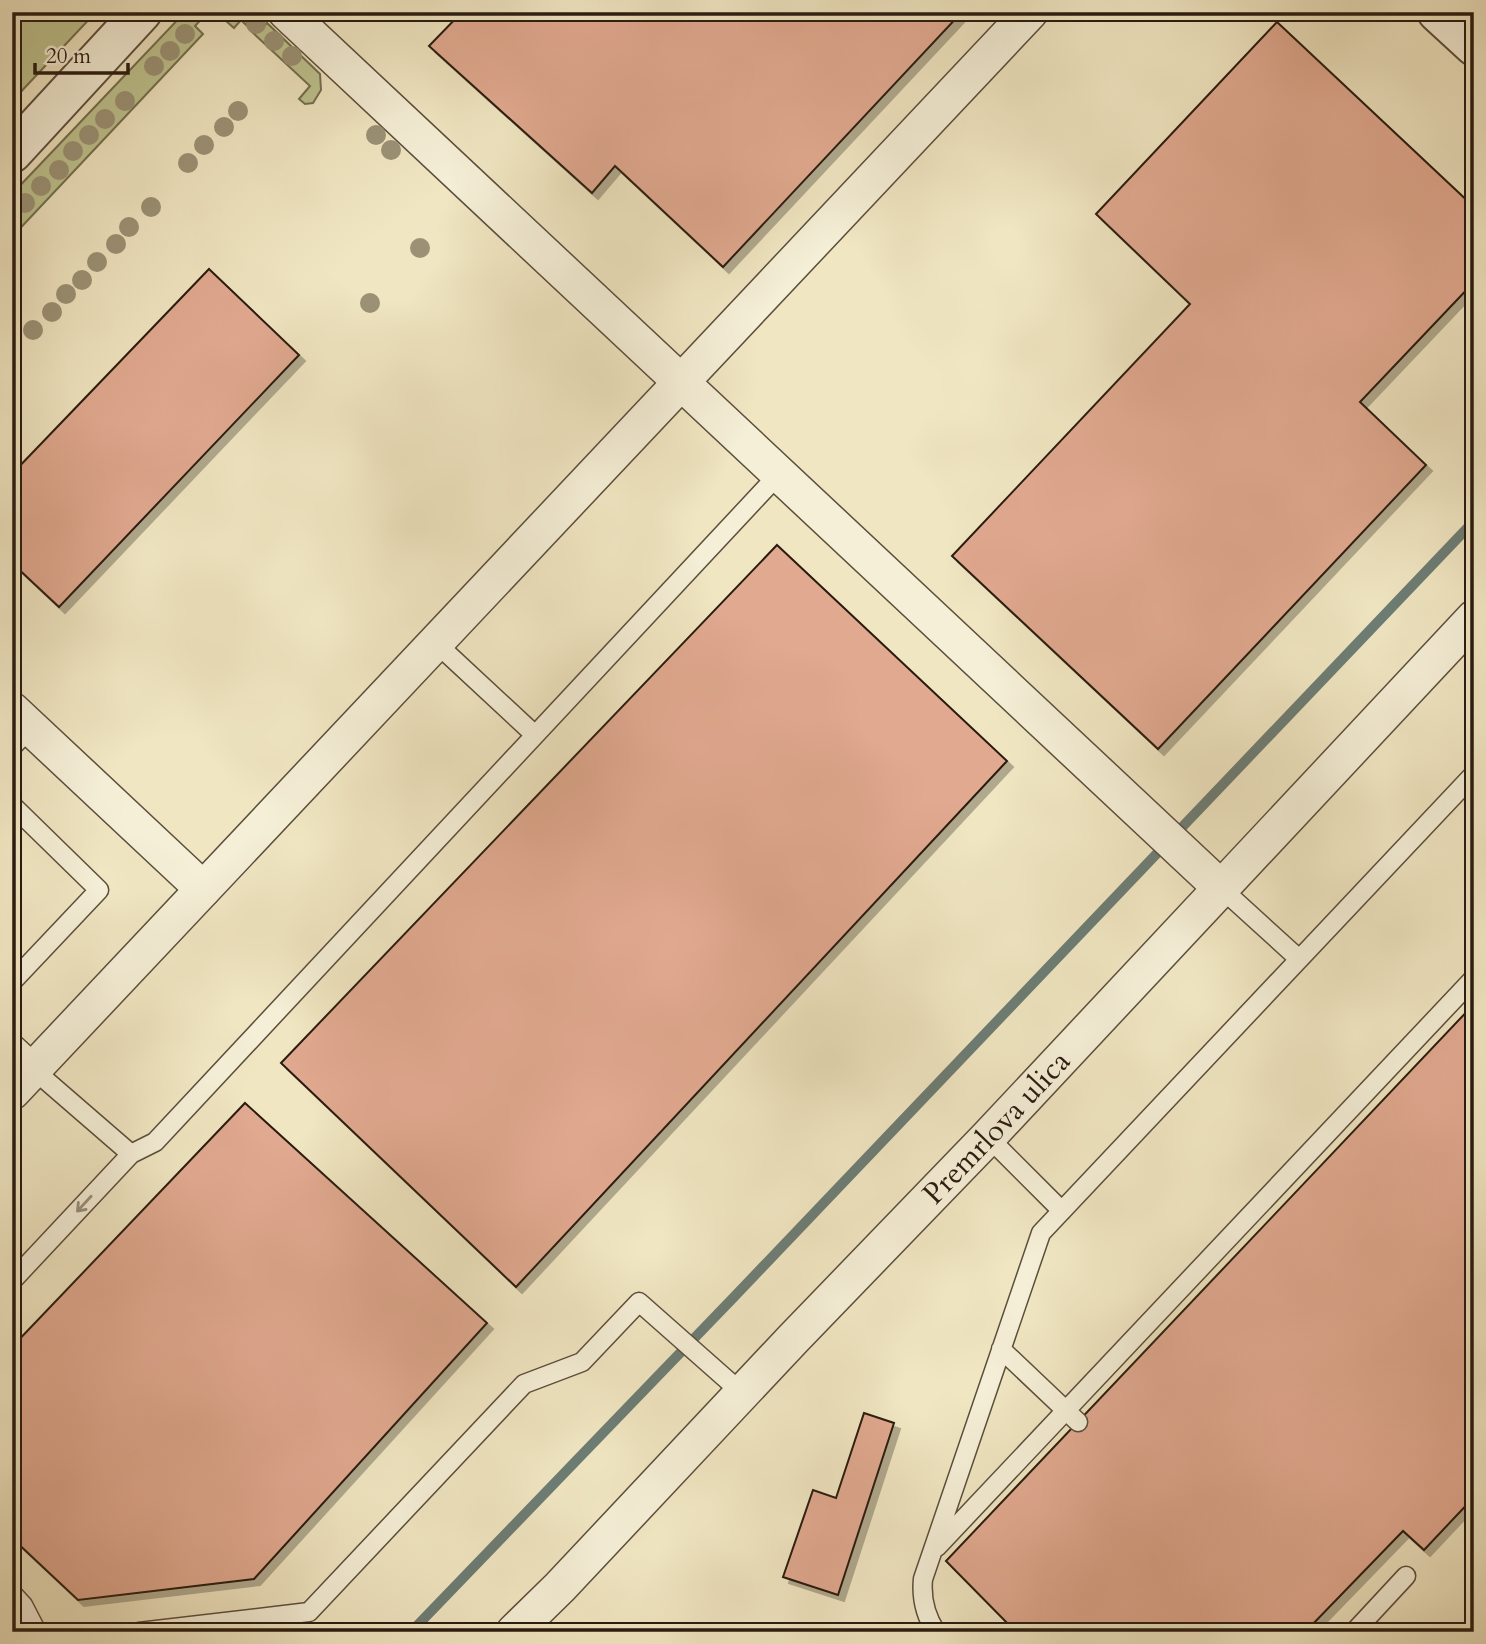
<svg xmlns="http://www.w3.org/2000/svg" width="1486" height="1644" font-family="Cardo,serif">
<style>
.green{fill:#bec38f;stroke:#746f50;stroke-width:2}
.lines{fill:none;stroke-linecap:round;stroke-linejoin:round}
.stream{stroke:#6d7d75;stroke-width:10}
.building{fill:#e1a990;stroke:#291b11;stroke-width:2;filter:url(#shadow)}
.service-casing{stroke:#5b4e3d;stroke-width:21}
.minor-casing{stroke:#5b4e3d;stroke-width:38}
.tertiary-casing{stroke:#5b4e3d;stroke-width:42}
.service{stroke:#f5efd7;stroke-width:18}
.minor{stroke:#f5efd7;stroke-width:35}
.tertiary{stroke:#f5efd7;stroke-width:38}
.tree{fill:#9b9276}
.oneway{stroke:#99907e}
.labels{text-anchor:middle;stroke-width:5;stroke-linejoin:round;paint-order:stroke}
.street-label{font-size:30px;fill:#291b11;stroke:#f5efd7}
</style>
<defs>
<filter id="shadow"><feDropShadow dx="6" dy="6" stdDeviation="0" flood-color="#0004"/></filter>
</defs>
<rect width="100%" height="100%" fill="#f0e6c2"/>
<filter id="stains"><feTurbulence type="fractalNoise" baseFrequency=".00286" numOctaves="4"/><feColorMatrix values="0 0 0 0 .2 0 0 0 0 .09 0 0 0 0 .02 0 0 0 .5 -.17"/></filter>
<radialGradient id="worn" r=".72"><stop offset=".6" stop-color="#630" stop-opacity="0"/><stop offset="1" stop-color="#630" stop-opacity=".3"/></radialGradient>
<path class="green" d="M12,12H96L16,97V108L12,112Z
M185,12H247L249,17L246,25L241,20L234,28L217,13L206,14L195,26L203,34L12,237V194Z
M255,19L264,26L267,23L320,74L321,90L313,103L305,104L299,99L310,86L251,31Z"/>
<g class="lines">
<path class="stream" d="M411,1632L734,1297L1474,521"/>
</g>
<path class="building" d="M462,12H962L723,267L615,166L592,193L429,46Z
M1277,22L1474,207V282L1360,402L1426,465L1158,749L952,556L1190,304L1096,214Z
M209,269L299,355L59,607L12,563V474Z
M777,545L1007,761L516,1287L281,1063Z
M1474,1004V1497L1424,1550L1403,1531L1309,1628L1220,1632H1016L946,1561Z
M245,1103L487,1323L254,1579L78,1600L12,1538V1347Z
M864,1413L894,1423L838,1595L783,1577L813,1490L836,1498Z"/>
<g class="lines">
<g class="service-casing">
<path id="service" d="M436,643L535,735
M12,747L31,727
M12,805L99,890L12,982
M1221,888L1299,959
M12,1042L24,1053L34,1070L131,1154
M988,1137L1062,1211
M12,1281L131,1154L155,1142L778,475
M1001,1349L1078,1422
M937,1547L1474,978
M12,1593L23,1605L37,1632
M139,1632L309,1612L524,1384L582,1362L639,1302L742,1393
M936,1632C925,1615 921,1599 923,1579L1041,1233L1474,774
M1354,1632L1406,1576"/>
</g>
<g class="minor-casing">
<g id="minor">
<path d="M286,12L1221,888"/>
<path d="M12,710L203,889"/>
<path d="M12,1092L1030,12"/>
<path id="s1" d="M514,1632L560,1587L793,1339L988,1137L1474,618"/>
</g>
</g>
<g class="tertiary-casing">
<path id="tertiary" d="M1437,12L1474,46
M12,153L142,12"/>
</g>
<use href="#service" class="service"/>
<use href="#minor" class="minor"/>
<use href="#tertiary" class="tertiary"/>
</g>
<g class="tree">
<circle cx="256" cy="24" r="10"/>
<circle cx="185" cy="34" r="10"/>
<circle cx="274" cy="41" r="10"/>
<circle cx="170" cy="51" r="10"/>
<circle cx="292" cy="56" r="10"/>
<circle cx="154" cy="66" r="10"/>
<circle cx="125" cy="101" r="10"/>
<circle cx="238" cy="111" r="10"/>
<circle cx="105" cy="119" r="10"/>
<circle cx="224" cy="127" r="10"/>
<circle cx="89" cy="135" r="10"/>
<circle cx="376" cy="135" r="10"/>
<circle cx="204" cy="145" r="10"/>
<circle cx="391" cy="150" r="10"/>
<circle cx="73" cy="151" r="10"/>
<circle cx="188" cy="163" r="10"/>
<circle cx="59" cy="170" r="10"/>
<circle cx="41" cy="186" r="10"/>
<circle cx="25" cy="203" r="10"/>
<circle cx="151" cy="207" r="10"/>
<circle cx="129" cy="227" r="10"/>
<circle cx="116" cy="244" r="10"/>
<circle cx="420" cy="248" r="10"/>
<circle cx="97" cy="262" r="10"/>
<circle cx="82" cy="280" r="10"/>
<circle cx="66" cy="294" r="10"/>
<circle cx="370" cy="303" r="10"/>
<circle cx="52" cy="312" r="10"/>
<circle cx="33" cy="330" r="10"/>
</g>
<defs><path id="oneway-shaft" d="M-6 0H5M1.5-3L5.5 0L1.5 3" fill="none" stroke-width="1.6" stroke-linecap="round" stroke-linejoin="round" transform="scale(1.75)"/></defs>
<use class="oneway" href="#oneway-shaft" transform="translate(84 1204) rotate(133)"/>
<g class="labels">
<g class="street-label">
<text dy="10" stroke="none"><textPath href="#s1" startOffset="698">Premrlova ulica</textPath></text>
</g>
</g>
<rect width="1486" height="1644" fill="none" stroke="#f0e6c2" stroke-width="42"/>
<rect x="14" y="14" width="1458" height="1616" fill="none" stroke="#291b11" stroke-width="3.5"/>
<rect x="21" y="21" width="1444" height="1602" fill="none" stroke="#291b11" stroke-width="2"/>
<path d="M35 63v10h93v-10" fill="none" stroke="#291b11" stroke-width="3.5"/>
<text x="46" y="63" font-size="21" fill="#291b11" stroke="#f5efd7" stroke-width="5" paint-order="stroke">20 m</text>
<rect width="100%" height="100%" filter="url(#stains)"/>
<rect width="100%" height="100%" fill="url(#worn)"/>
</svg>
